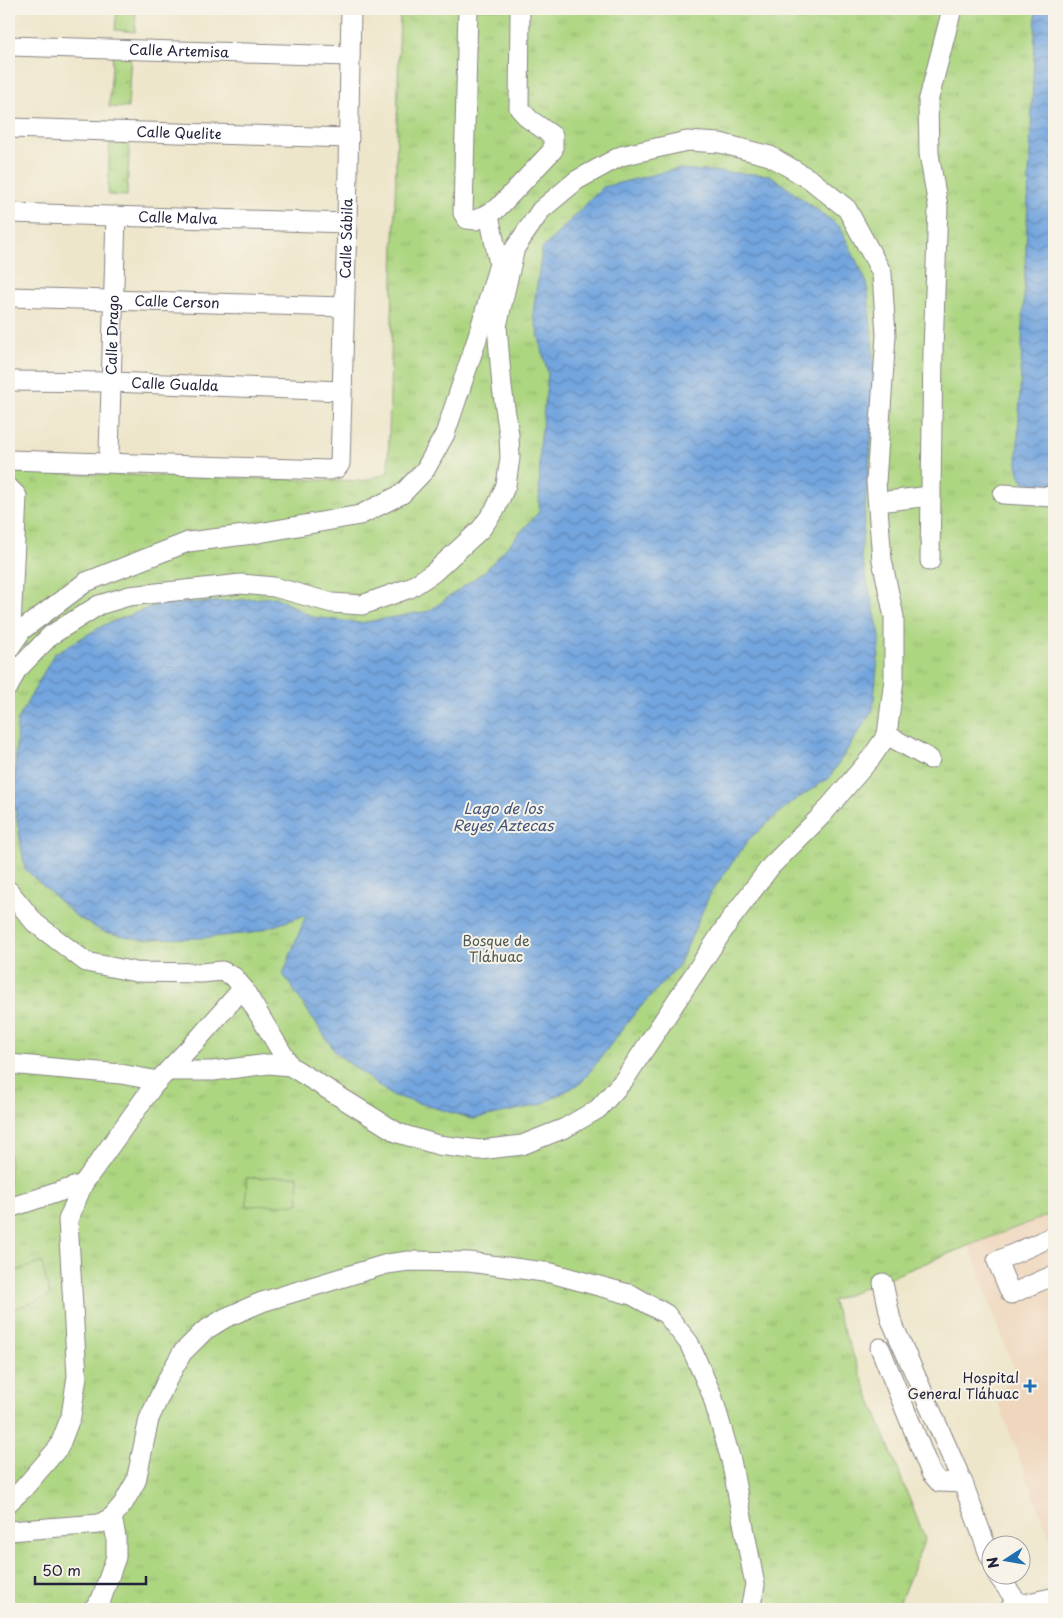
<svg xmlns="http://www.w3.org/2000/svg" width="1063" height="1618" font-family="'Playpen Sans',sans-serif">
<style>
.built{fill:#efd6bc}
.grass{fill:url(#grass-tufts);stroke:#687c5e}
.pitch{fill:#add681;stroke:#687c5e}
.water{fill:url(#water-waves);stroke:#4a648c}
.lines{fill:none;stroke-linecap:round;stroke-linejoin:round}
.minor-casing{stroke:#888483;stroke-width:21}
.major-casing{stroke:#888483;stroke-width:26}
.minor{stroke:#fff;stroke-width:19}
.major{stroke:#fff;stroke-width:24}
.poi-dot{fill:#1f6fb2;stroke:#f7f3e8;stroke-width:2}
.labels{text-anchor:middle;stroke-width:4;stroke-linejoin:round;paint-order:stroke}
.street-label{font-size:14px;fill:#22223b;stroke:#f7f3e8}
.park-label{font-size:14px;fill:#4c5850;stroke:#f7f3e8}
.poi-label{font-size:14px;fill:#22223b;stroke:#f7f3e8;text-anchor:end}
.water-label{font-size:15px;font-style:italic;fill:#42567c;stroke:#f7f3e8}
</style>
<defs>
<pattern id="grass-tufts" width="24" height="20" patternUnits="userSpaceOnUse" patternTransform="scale(1.25)"><rect width="24" height="20" fill="#add681"/><path d="M3 7l-1-3M5 7V3M7 7l1-3M15 17l-1-3M17 17v-4M19 17l1-3" fill="none" stroke="#95b770"/></pattern>
<pattern id="water-waves" width="16" height="10" patternUnits="userSpaceOnUse" patternTransform="scale(1.25)"><rect width="16" height="10" fill="#73a5de"/><path d="M0 5q4-4 8 0t8 0" fill="none" stroke="#5e86b5"/></pattern>
</defs>
<rect width="100%" height="100%" fill="#f7f3e8"/>
<filter id="ink" filterUnits="userSpaceOnUse"><feTurbulence type="fractalNoise" baseFrequency=".02" numOctaves="2"/><feDisplacementMap in="SourceGraphic" scale="10" xChannelSelector="R" yChannelSelector="G"/><feConvolveMatrix kernelMatrix="1 2 1 2 8 2 1 2 1" color-interpolation-filters="sRGB"/></filter>
<filter id="wash" filterUnits="userSpaceOnUse"><feTurbulence type="fractalNoise" baseFrequency=".0096" numOctaves="4" result="noise"/><feDisplacementMap in="SourceGraphic" scale="20" xChannelSelector="R" yChannelSelector="G"/><feGaussianBlur stdDeviation="1.12" result="paint"/><feColorMatrix in="noise" values="0 0 0 0 0 0 0 0 0 0 0 0 0 0 0 0 0 1.4 0 .05"/><feComposite in="paint" operator="in"/></filter>
<g filter="url(#wash)">
<rect width="100%" height="100%" fill="#eee6cb"/>
<path class="built" d="M1054,1213V1549L994,1391L1019,1380L998,1328L970,1245Z"/>
<path class="grass" d="M117,9H136L135,32L115,30Z
M400,9H1054V1213L970,1245L832,1301L925,1539L897,1609H9V472L363,481L388,473Z
M113,51L131,52L128,108L109,107Z
M110,132L130,133L127,196L108,195Z"/>
<path class="pitch" d="M298,1176L299,1204L247,1206L246,1178Z
M42,1262L50,1296L9,1311V1274Z"/>
<path class="water" d="M1036,9H1054V491C1032,490 1021,488 1017,464Z
M676,169L770,175L840,227L867,283L876,387L861,555L880,636L873,710L829,778L788,805L749,839L710,894L679,965L635,1013L581,1083L540,1105L473,1119L391,1095L336,1053L283,974L306,915L252,933L201,938L140,939L104,932L77,917L25,869L14,802L17,721L54,654L104,625L159,604L215,602L275,597L313,617L360,623L429,611L485,571L539,512L540,445L548,374L533,313L542,249L603,187Z"/>
</g>
<g filter="url(#ink)">
<g class="lines">
<g class="minor-casing">
<g id="minor">
<path d="M468,9L463,213L467,219L476,220L497,209L553,150V136L529,119L519,108L520,9"/>
<path id="s1" d="M9,46L350,56"/>
<path id="s2" d="M9,128L349,138"/>
<path id="s3" d="M9,213L347,223"/>
<path d="M489,215L499,264"/>
<path id="s4" d="M9,297L344,307"/>
<path id="s5" d="M9,381L112,382L342,391"/>
<path id="s6" d="M109,454L116,216"/>
<path id="s7" d="M9,460L329,470L337,468L340,464L347,223L351,9"/>
<path d="M9,488L17,496L11,628L9,631"/>
<path d="M1003,494L1054,497"/>
<path d="M878,502L931,496"/>
<path d="M930,561L933,351L938,206L929,154L928,102L952,9"/>
<path d="M9,649L22,630L86,582L188,542L253,534L360,515L402,494L425,470L445,434L476,342L499,264L509,254"/>
<path d="M9,686L16,671L51,635L99,605L129,596L241,584L274,587L332,603L362,605L410,588L433,573L481,529L496,508L506,485L510,458L509,435L502,387L497,326L515,248L541,210L577,180L621,156L687,141L720,143L770,156L811,180L847,209L882,273L886,335L876,482L882,560L894,617V679L887,735L871,758L822,815L771,866L730,920L624,1080L598,1109L565,1128L522,1145L480,1150L438,1145L398,1133L290,1066L269,1064L213,1071H168"/>
<path d="M887,735L930,759"/>
<path d="M9,891L35,923L86,962L136,972L201,973L222,971L234,977L243,988L290,1066"/>
<path d="M9,1064L121,1074L158,1081"/>
<path d="M9,1208L83,1184"/>
<path d="M1054,1236L997,1261L1011,1294L1054,1275"/>
<path d="M883,1283L891,1320L963,1483L990,1557"/>
<path d="M880,1348L931,1473L939,1482L963,1483"/>
<path d="M9,1502L23,1489L59,1447L71,1416L77,1376L68,1220L83,1184L154,1085L199,1038L243,988"/>
<path d="M9,1531L99,1524L112,1517L123,1504L136,1481L149,1419L168,1378L182,1353L204,1331L225,1318L262,1302L387,1264L409,1261L469,1262L551,1273L632,1295L666,1314L689,1343L712,1395L731,1460L755,1585L750,1609"/>
<path d="M998,1576L1021,1607"/>
<path d="M93,1609L101,1600L116,1557V1537L112,1517"/>
</g>
</g>
<g class="major-casing">
<path id="major" d="M1012,1609L1054,1600"/>
</g>
<use href="#minor" class="minor"/>
<use href="#major" class="major"/>
</g>
</g>
<path class="poi-dot" d="M1027.5 1378.5h5v5h5v5h-5v5h-5v-5h-5v-5h5z"/>
<g class="labels">
<g class="street-label">
<text dy="5" stroke="none"><textPath href="#s1" startOffset="170">Calle Artemisa</textPath></text>
<text dy="5" stroke="none"><textPath href="#s2" startOffset="170">Calle Quelite</textPath></text>
<text dy="5" stroke="none"><textPath href="#s3" startOffset="169">Calle Malva</textPath></text>
<text dy="5" stroke="none"><textPath href="#s7" startOffset="559">Calle Sábila</textPath></text>
<text dy="5" stroke="none"><textPath href="#s4" startOffset="168">Calle Cerson</textPath></text>
<text dy="5" stroke="none"><textPath href="#s6" startOffset="119">Calle Drago</textPath></text>
<text dy="5" stroke="none"><textPath href="#s5" startOffset="166">Calle Gualda</textPath></text>
</g>
<g class="park-label">
<text x="496" y="946">Bosque de<tspan x="496" dy="16">Tláhuac</tspan></text>
</g>
<g class="poi-label">
<text x="1019" y="1383">Hospital<tspan x="1019" dy="16">General Tláhuac</tspan></text>
</g>
<g class="water-label">
<text x="503" y="814">Lago de los<tspan x="503" dy="17">Reyes Aztecas</tspan></text>
</g>
</g>
<rect width="1063" height="1618" fill="none" stroke="#f7f3e8" stroke-width="30"/>
<g transform="translate(1006 1560) rotate(258)"><circle r="24" fill="#f7f3e8" stroke="#a29fa3"/>
<path d="M0-4L9 19L0 12L-9 19Z" fill="#1f6fb2"/>
<text y="-8" font-size="14" font-weight="bold" text-anchor="middle" fill="#22223b">N</text>
</g>
<path d="M35 1576v8h111v-8" fill="none" stroke="#22223b" stroke-width="2.5"/>
<text x="42" y="1576" font-size="15" fill="#22223b" stroke="#f7f3e8" stroke-width="4" paint-order="stroke">50 m</text>
</svg>
